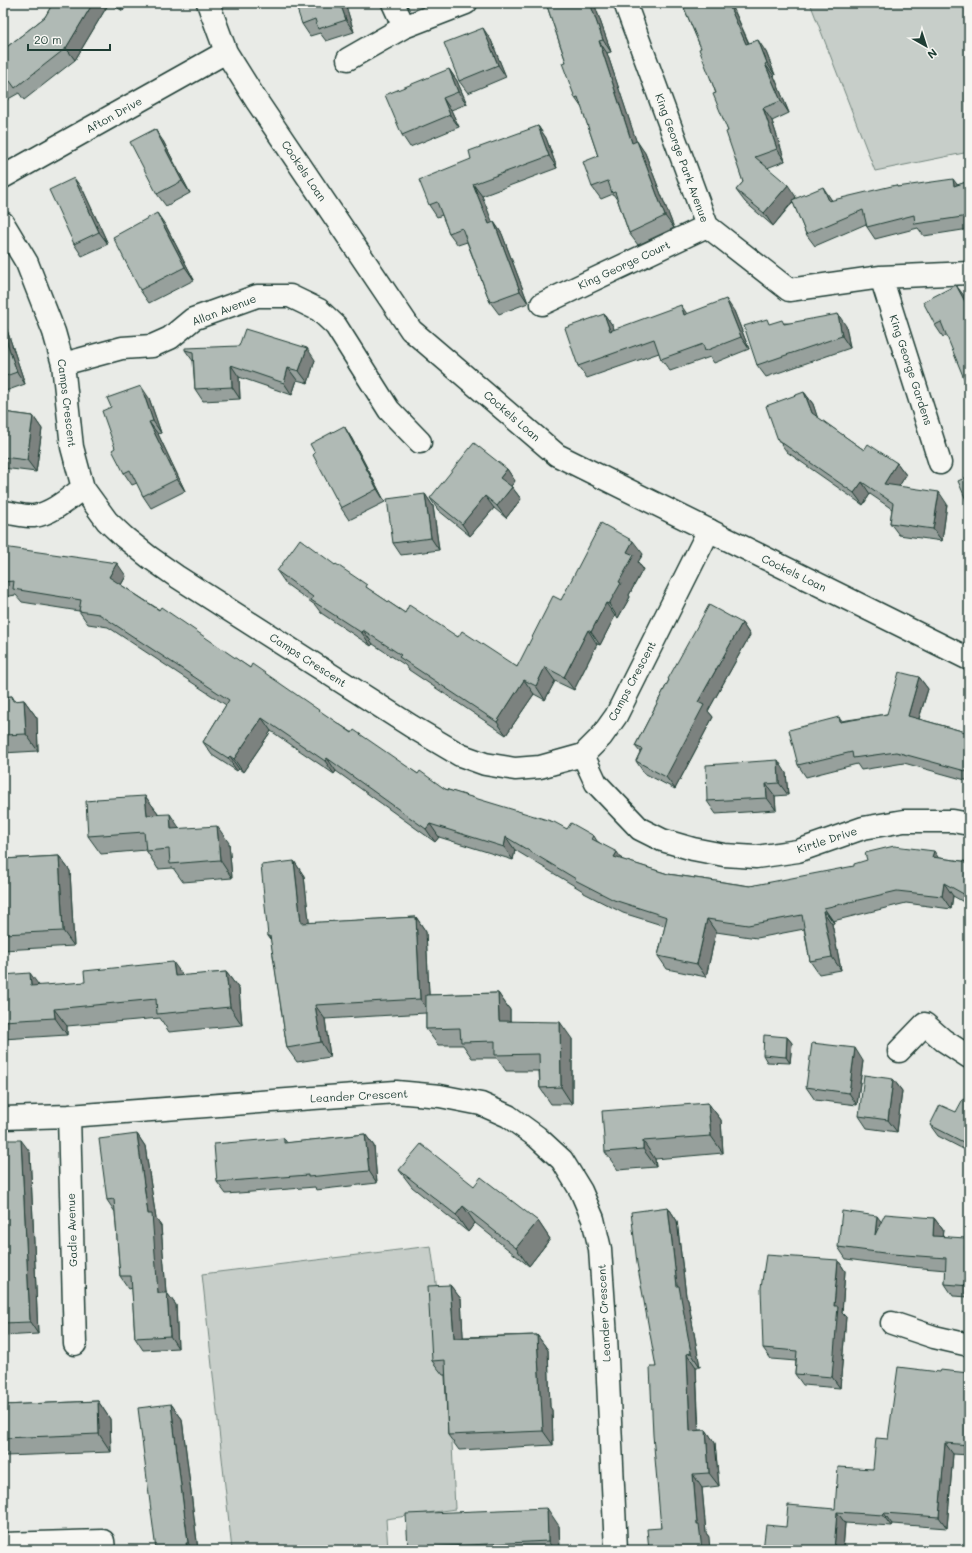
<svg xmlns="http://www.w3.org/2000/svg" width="972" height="1553" font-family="Mali,sans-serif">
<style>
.green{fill:#c7cec9;stroke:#73867e}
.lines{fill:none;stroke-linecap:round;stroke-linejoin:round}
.street-casing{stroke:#1f3d34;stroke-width:25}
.secondary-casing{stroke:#1f3d34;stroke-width:25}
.street{stroke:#f6f6f2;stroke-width:22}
.secondary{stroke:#f6f6f2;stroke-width:22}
.wall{fill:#97a09c;stroke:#1f3d34}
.shaded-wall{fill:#7b827f;stroke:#1f3d34}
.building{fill:#b0bab5;stroke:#1f3d34}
.labels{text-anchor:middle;stroke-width:3;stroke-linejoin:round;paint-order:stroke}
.street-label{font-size:11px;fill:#1f3d34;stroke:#f6f6f2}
</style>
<rect width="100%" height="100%" fill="#e9ebe7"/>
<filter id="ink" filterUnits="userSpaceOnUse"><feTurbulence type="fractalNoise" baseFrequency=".025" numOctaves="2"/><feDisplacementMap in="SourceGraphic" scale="8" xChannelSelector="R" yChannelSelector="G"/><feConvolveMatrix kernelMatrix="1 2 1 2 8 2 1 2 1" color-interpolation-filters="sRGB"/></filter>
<g filter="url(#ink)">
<path class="green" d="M810,3H969V152L875,171Z
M431,1246L449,1378L455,1509L386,1519L388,1550H232L202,1274Z"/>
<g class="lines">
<g class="street-casing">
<path id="street" d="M393,3L404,27
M625,3L707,226L789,290L881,277L969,273
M348,59L404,27L466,3
M3,223L27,263L54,332L63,364L72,447L83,488L107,521L124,537L149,557L176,576L411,726L460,755L485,764L515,769L540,767L583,755L601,737L616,716L709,530
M881,277L940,463
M542,304L707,226
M63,364L122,348L152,346L170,338L193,319L257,296H290L319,310L336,326L389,410L420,442
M3,512C13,513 25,517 34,516C53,513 69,498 83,488
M583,755L596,783L640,829L662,840L693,849L724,855L756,857L798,851L863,828L904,821H953L969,824
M899,1051L925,1024L943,1040L969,1057
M69,1116L75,1344
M3,1118L69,1116L396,1092L440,1096L481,1104L508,1116L537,1137L562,1160L581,1191L593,1219L600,1249L606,1337L616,1550
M892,1323L934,1337L969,1345
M3,1544L103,1541L104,1550"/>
</g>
<g class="secondary-casing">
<path id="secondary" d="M208,3L226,52L256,100L411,330L557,455L969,659
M3,177L226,52"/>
</g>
<use href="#street" class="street"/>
<use href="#secondary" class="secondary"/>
</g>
<path class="wall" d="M53,3H109L75,60L24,100L19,93L3,102V50L45,17Z
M109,3H127L123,11Z
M345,3L354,32L326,41L320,33L310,36L302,24Z
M546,3H594L611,52L607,53L636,141L645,153L674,228L638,245L629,233L618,201L613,194L601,199L592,187L598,156L582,108L575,98L566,62Z
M682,3H731L749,43L766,52L775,75L774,76L789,113L772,121L785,161L767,168L796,197L795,199H831L832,201L897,187L958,185L969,181V229L924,236L918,228L875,239L867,227L866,224L815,246L806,234L793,202L773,226L745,202L736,190L743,182L728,131L701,48Z
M491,40L506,77L468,93L459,81Z
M449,69L457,81L467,104L451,110L459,127L410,147L402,135Z
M538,126L546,138L557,168L482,196L492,223L494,222L502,234L528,303L499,314L490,302L467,242L458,245L449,233L442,215L437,217L429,205L471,159Z
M163,141L190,193L166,206L157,194Z
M83,190L108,244L82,256L74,244Z
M166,226L194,280L149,303L140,290Z
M965,297L969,305V389L947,335L943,337L935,325Z
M734,311L749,349L714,363L710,357L670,371L661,359L659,353L587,378L578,366L604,314L613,326L614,330L687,314Z
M3,318L25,384L3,392Z
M785,323L846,326L850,348L766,377L757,365L771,324Z
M185,350L315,360L308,383L297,380L292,395L239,377L240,399L203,401L195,389L193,361Z
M804,392L813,404L817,417L864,450L897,463L906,475L899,486L947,504L942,541L899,535L890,523L892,509L870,494L863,505L787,452L778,440Z
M149,398L161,433L158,434L185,491L151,508L143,496L137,483L132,485L124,473Z
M3,412L33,416L42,429L36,472L3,468Z
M344,426L352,439L385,502L349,520L341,508L315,453Z
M507,469L515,481L511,486L521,499L506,518L494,508L470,536L438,510L430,498Z
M425,494L433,506L439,550L401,555L393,543Z
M3,547L126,576L121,585L250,668L418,774L445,789L567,829L594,836L597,841L623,860L668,874L750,886L939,858L969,862V905L953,896L951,909L906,903L833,921L834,923L832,924L841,970L819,974L810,961L804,929L757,938L716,932L706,977L667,969L658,956L665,926L623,913L584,893L583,891L515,850L513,860L439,837L435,842L336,771L334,774L271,731L243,772L239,769L237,771L212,755L203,742L226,705L108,627L88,624L79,611L22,602L16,595L3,597Z
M643,554L638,562L643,569L629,595L630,597L618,618L615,616L600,645L597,644L574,690L555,681L545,700L534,694L506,735L409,670L405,665L373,644L371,646L321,613L315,605L286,584L277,571L335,565L370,590L405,613L458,637L517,667L561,600Z
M742,623L750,635L708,711L713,717L675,789L644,773L636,761L640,752L635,746L669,680L668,679Z
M919,677L928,689L919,719L969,733V781L904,763L861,770L857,764L806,777L798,765L839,717L841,721L887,714Z
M12,696L15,701L24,700L37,718L38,751L3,753V697Z
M786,773L788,795L775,796L776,810L716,814L707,801Z
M145,796L158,813V815L180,829L229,843L232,878L183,882L173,868L158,869L146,850L101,854L88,836Z
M59,856L70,871L74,946L3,950V859Z
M294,861L304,876L309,923L416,917L426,932L429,995L498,993L510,1010V1021L572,1039V1104H551L540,1088L539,1071H506L497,1058H472L463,1045H438L426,1029V1013L325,1019L330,1057L297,1062L287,1048L271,940L268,936Z
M226,972L239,989L242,1025L169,1032L160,1018L67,1026V1035L3,1039V975L39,986L183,976Z
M787,1037L792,1043L790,1063L767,1062L763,1055Z
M863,1061L857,1105L815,1100L806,1087Z
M893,1079L902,1091L897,1132L867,1128L859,1116Z
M969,1102V1152L938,1136L930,1125L956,1112Z
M708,1103L721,1120L723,1153L655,1159L656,1167L618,1170L605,1152Z
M137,1134L145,1146L156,1219L161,1226L166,1293H167L176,1305L178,1348L143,1350L135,1338L132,1288L129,1289L120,1276L115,1212L107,1200Z
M365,1134L374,1146L377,1183L316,1190L315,1187L226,1194L217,1182L284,1138L287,1143Z
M3,1140L30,1152L38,1334L3,1336Z
M399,1170L474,1186L538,1221L550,1239L529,1266L475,1223L468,1232L412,1187Z
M668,1207L677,1221L686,1296L688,1299L700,1367H696L699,1430H706L715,1443L719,1486L702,1488L706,1533L709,1537L661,1528L656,1367Z
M934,1218L943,1230L942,1236L969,1242V1297L953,1296L945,1284L946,1270L900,1266L846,1259L838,1247L882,1222Z
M838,1260L845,1271L842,1313L846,1317L840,1388L803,1385L795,1374L796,1361L771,1359L763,1348Z
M450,1285L461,1299L463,1337L537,1335L548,1350L550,1407L552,1410L553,1445L459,1450L448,1435L445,1375H443L432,1361Z
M939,1372L969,1373V1455L953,1454L947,1528L892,1524L891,1526L845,1523L843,1550H763L786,1527L835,1509L873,1469L888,1439Z
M98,1401L110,1419L111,1452L5,1456L3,1453V1405Z
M171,1404L182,1419L198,1550H156Z
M559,1526L560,1550H409L408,1548Z"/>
<path class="shaded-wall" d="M93,3H109L75,60L66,48Z
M117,3H127L123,11Z
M340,3H345L354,32L346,20Z
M590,3H594L611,52L603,40Z
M728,3H731L754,56L746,44Z
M483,28L491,40L506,77L498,65Z
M758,40L766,52L775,75L767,63Z
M599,41L607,53L641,155L632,143Z
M765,64L774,76L789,113L781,101Z
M449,69L457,81L467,104L458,92Z
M443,98L451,110L459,127L450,115Z
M763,108L772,121L785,161L777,149Z
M538,126L546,138L557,168L549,156Z
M155,129L163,141L190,193L182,181Z
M637,141L645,153L674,228L665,216Z
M74,178L83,190L108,244L99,232Z
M953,179L962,191L954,186Z
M473,184L482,196L498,236L489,224Z
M788,185L796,197L773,226L764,213Z
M823,187L831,199L838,213L829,201Z
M157,213L166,226L194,280L185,267Z
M494,222L502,234L528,303L520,291Z
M956,285L965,297L969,305V309Z
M726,299L734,311L749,349L741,337Z
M681,305L689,317L684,315Z
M604,314L613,326L619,343L610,331Z
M838,314L846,326L850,348L842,336Z
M3,318L25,384L17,372L3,331Z
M307,348L315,360L308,383L299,371Z
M231,365L239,377L240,399L232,387Z
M288,368L297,380L292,395L284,383Z
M141,386L149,398L161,433L153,421Z
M804,392L813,404L820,425L812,413Z
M33,416L42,429L36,472L27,460Z
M149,422L158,434L185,491L177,479Z
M344,426L352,439L385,502L377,489Z
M897,463L906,475L893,496L884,484Z
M507,469L515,481L508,490L500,478Z
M862,482L870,494L863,505L854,493Z
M512,487L521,499L506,518L497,506Z
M939,492L947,504L942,541L933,529Z
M425,494L433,506L439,550L431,538Z
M485,496L494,508L470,536L462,524Z
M633,541L643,554L638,562L643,569L629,595L630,597L618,618L609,604L619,582L627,552Z
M117,563L126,576L118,590L109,577Z
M606,603L615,616L600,645L591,632Z
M742,623L750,635L708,711L713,717L675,789L666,777L698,702Z
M363,630L373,644L371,646L362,633Z
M588,630L597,644L574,690L564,677Z
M545,667L555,681L545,700L536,686Z
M919,677L928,689L916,728L908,716Z
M524,680L534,694L506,735L497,722Z
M24,700L37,718L38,751L26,734Z
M262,718L271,731L243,772L234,759Z
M230,756L239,769L237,771L228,758Z
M327,758L336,771L334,774L325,761Z
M778,760L786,773L788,795L779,783Z
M766,784L775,796L776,810L767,798Z
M145,796L158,813L160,833L147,815Z
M170,814L182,832L171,829Z
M430,824L439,837L435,842L426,829Z
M217,826L229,843L232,878L220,860Z
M506,837L515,850L513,860L504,847Z
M934,851L942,863L932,857Z
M617,852L626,865L614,857Z
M59,856L70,871L74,946L63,931Z
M294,861L304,876L311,938L301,923Z
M944,883L953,896L951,909L942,896Z
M824,908L833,921L834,923L825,911Z
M823,911L832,924L841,970L832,957Z
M416,917L426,932L430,1013L420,999Z
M707,919L716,932L706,977L697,964Z
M173,962L186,980L175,976Z
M226,972L239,989L242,1025L230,1007Z
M30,973L43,991L31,986Z
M498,993L510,1010V1038L499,1021Z
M315,1005L325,1019L330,1057L321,1042Z
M54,1009L67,1026V1035L55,1018Z
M560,1022L572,1039V1104L561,1087Z
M787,1037L792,1043L790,1063L786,1057Z
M855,1048L863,1061L857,1105L849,1093Z
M893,1079L902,1091L897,1132L888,1120Z
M708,1103L721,1120L723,1153L711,1136Z
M137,1134L145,1146L156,1219L161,1226L167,1305L158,1293L148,1214Z
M365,1134L374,1146L377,1183L369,1171Z
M21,1140L30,1152L38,1334L30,1322Z
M643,1141L655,1159L656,1167L643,1149Z
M463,1206L475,1223L468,1232L456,1215Z
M668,1207L677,1221L686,1296L688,1299L700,1367L691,1353L677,1286Z
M877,1216L886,1228L875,1235Z
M934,1218L943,1230L941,1248L933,1236Z
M538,1221L550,1239L529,1266L516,1248Z
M966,1238L969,1242V1254L965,1249Z
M838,1260L845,1271L842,1313L846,1317L840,1388L832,1377L834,1306Z
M450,1285L461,1299L464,1352L454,1338Z
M167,1293L176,1305L178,1348L170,1336Z
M537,1335L548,1350L550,1407L552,1410L553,1445L543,1431L540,1395Z
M687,1354L696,1367L699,1444L690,1431Z
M98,1401L110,1419L111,1452L99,1434Z
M171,1404L182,1419L198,1550H193L188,1543Z
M706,1430L715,1443L719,1486L709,1473Z
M945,1443L953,1454L947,1528L939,1517Z
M693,1474L702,1488L706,1533L709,1537L710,1550H702L697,1524Z
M547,1508L559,1526L560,1550H554L548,1541Z
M837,1512L845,1523L843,1550H834Z
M884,1513L892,1524L891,1526L883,1515Z
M186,1543L191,1550H187Z"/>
<path class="building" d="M53,3H93L66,48L15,88L10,81L3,85V50L45,17Z
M295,3H340L346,20L318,29L315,19L302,24Z
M546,3H590L603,40L599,41L632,143L637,141L665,216L629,233L615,192L612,193L608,181L592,187L583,162L598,156L578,97L575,98L562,63L566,62Z
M682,3H728L746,44L758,40L767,63L765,64L781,101L763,108L777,149L755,157L788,185L764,213L736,190L743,182L726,132L728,131L713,94L716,93L699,49L701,48Z
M483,28L498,65L459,81L444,43Z
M449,69L458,92L443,98L450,115L402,135L385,95Z
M538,126L549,156L473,184L489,224L494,222L520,291L490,302L462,228L449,233L437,202L429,205L419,180L471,159L469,151Z
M155,129L182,181L157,194L130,142Z
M74,178L99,232L74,244L49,190Z
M953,179L954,186L969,181V216L915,224L914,215L867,227L863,210L806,234L792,200L823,187L829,201L896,185L897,187Z
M157,213L185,267L140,290L113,237Z
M956,285L969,309V389L963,376L941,322L935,325L923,302Z
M726,299L741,337L705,351L703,344L661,359L654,339L578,366L565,328L604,314L610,331L681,305L684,315Z
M838,314L842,336L757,365L744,326L767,319L769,324L782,320L784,324Z
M245,329L307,348L299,371L288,368L284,383L231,365L232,387L195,389L193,352L185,350V348L239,346Z
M3,331L17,372L3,377Z
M141,386L153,421L149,422L177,479L143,496L130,470L124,473L112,450L115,448L102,411L111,407L107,398Z
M804,392L812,413L864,450L868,444L897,463L884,484L939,492L933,529L890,523L893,503L862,482L854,493L778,440L766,406Z
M3,412L33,416L27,460L3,457Z
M344,426L377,489L341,508L313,455L315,453L310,444Z
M474,443L507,469L500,478L512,487L497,506L485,496L462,524L430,498Z
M969,476V507L958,481Z
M425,494L431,538L393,543L387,499Z
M601,523L633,541L627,552L634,555L619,582L621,583L609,604L606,603L591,632L588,630L564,677L545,667L536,686L524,680L497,722L399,657L401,655L363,630L362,633L311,600L313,597L277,571L300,539L335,565L336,564L367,585L366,587L405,613L409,605L458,637L462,631L517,667L553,596L561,600Z
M3,547L117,563L109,577L159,610L161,607L250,668L252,664L352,733L354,730L418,774L420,771L445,789L554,822L567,829L571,823L594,836L592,839L617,852L614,857L668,874L750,886L854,866V864L867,860L865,853L894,846L934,851L932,857L969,862V897L944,883L942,896L897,891L824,908L825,911H823L832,957L810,961L802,915L748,925L707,919L697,964L658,956L667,917L614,900L575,880L576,879L506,837L504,847L430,824L426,829L327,758L325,761L262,718L234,759L230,756L228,758L203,742L229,700L99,614L79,611L81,600L13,589L14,581L3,582Z
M709,605L742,623L698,702L704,705L666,777L636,761L642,749L635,746L669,680L668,679Z
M899,672L919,677L908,716L969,733V772L896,752L853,758L852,752L798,765L789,730L839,717L840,722L887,714Z
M12,696L13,701L24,700L26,734L3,735V697Z
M778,760L779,783L766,784L767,798L707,801L706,765Z
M145,796L147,815L170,814L171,829L217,826L220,860L170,864L169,849L146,851L144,832L88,836L86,801L97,800L96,799Z
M59,856L63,931L3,934V859Z
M294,861L301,923L416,917L420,999L315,1005L321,1042L287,1048L270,936H268L261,865Z
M173,962L175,976L226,972L230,1007L157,1014L156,999L54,1009L55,1018L3,1021V975L30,973L31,986L85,982L84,971Z
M498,993L499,1021L560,1022L561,1087L540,1088L539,1054L495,1055V1041L461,1042L460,1028L426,1029V995Z
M764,1035L787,1037L786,1057L763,1055Z
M812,1043L855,1048L849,1093L806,1087Z
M864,1075L893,1079L888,1120L859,1116Z
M963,1099L969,1102V1145L930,1125L940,1105L956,1112Z
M708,1103L711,1136L643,1141V1149L605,1152L602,1111Z
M137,1134L148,1214H152L158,1293H167L170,1336L135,1338L131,1276H120L114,1199L107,1200L99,1139Z
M365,1134L369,1171L308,1177V1175L217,1182L214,1144L284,1138V1143Z
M3,1140H21L30,1322L3,1323Z
M421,1144L474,1186L481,1177L538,1221L516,1248L463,1206L456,1215L399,1170Z
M668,1207L677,1286H679L691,1353L687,1354L690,1431L706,1430L709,1473L693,1474L697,1524H699L702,1550H649L647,1529L661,1528L653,1435L650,1367H656L637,1263L631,1212Z
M842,1211L877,1216L875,1235L885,1214L934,1218L933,1236L966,1238L965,1249H969V1286L945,1284L946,1258L892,1254L838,1247Z
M766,1255L838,1260L834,1306H838L832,1377L795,1374L797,1351L763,1348L761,1288Z
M450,1285L454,1338L537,1335L540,1395H541L543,1431L448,1435L445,1360L432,1361L428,1286Z
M898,1367L939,1372L940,1370L969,1373V1445L945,1443L939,1517L884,1513L883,1515L837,1512L834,1550H763L766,1525L786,1527L788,1505L835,1509L838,1467L873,1469L876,1438L888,1439Z
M98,1401L99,1434L3,1438V1405Z
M171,1404L188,1543H186L187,1550H156L138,1408Z
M547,1508L548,1541L408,1548L406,1514Z"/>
</g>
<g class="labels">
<g class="street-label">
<text transform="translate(114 115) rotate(-29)" y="4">Afton Drive</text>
<text transform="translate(682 158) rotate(70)" y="4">King George Park Avenue</text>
<text transform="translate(304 171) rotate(56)" y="4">Cockels Loan</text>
<text transform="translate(624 265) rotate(-25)" y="4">King George Court</text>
<text transform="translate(224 310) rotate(-21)" y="4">Allan Avenue</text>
<text transform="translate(911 370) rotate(72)" y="4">King George Gardens</text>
<text transform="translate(67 403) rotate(83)" y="4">Camps Crescent</text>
<text transform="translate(512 416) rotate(41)" y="4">Cockels Loan</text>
<text transform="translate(794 573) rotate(26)" y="4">Cockels Loan</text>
<text transform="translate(308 660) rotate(33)" y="4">Camps Crescent</text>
<text transform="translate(632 681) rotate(-62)" y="4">Camps Crescent</text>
<text transform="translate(827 840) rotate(-18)" y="4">Kirtle Drive</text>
<text transform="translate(359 1096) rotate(-3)" y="4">Leander Crescent</text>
<text transform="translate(72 1230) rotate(-92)" y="4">Gadie Avenue</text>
<text transform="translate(604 1313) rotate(-93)" y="4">Leander Crescent</text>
</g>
</g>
<rect width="972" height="1553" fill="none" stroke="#f6f6f2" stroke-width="16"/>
<rect x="8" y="8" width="956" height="1537" fill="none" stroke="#1f3d34" stroke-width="1.5" filter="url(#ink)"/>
<g transform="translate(926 46) rotate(141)" stroke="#f6f6f2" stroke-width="3" paint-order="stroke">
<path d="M0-3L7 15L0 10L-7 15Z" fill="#1f3d34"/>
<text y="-6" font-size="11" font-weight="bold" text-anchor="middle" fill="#1f3d34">N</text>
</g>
<path d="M28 44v6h82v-6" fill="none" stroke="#1f3d34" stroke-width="2"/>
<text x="34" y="44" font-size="12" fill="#1f3d34" stroke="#f6f6f2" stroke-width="3" paint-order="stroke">20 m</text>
</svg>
